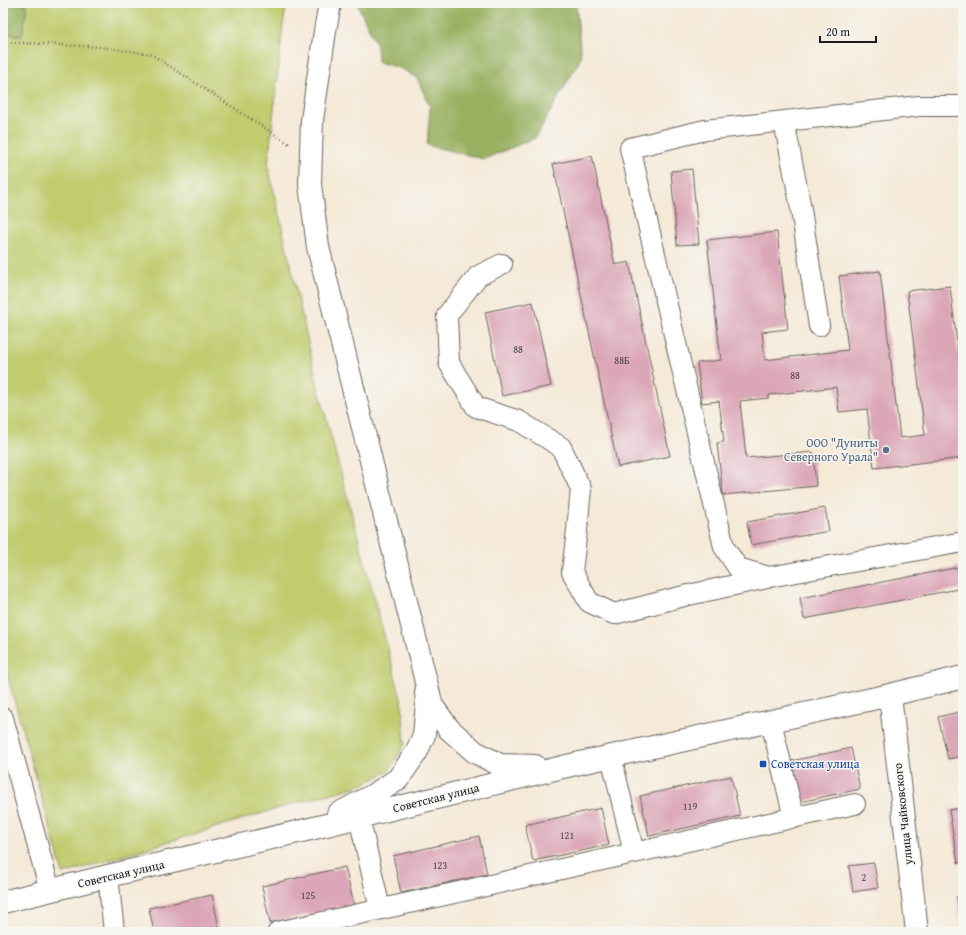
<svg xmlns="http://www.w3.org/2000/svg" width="966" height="935" font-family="'Gentium Book Plus',serif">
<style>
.green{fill:#c0cc6e;stroke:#6e7445}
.forest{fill:#98b061;stroke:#5a663e}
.building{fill:#dba6b7}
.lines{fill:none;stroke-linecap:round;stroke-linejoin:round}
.minor-casing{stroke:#68645d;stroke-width:22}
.major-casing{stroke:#68645d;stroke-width:24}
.path{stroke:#68645d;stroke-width:2.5;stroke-dasharray:1 3;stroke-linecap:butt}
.minor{stroke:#fff;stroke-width:20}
.major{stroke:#fff;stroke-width:22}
.service-dot{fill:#5c6f8a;stroke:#f6f6f2;stroke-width:1.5}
.transit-dot{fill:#1a4fb4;stroke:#f6f6f2;stroke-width:1.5}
.labels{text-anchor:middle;stroke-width:3;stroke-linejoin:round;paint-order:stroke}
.number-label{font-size:10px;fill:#4c3e43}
.service-label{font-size:12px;fill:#4e5e75;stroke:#f6f6f2;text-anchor:end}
.transit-label{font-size:12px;fill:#164399;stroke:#f6f6f2;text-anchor:start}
.street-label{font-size:12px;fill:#1c1c1c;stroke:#f6f6f2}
</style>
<rect width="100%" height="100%" fill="#f6f6f2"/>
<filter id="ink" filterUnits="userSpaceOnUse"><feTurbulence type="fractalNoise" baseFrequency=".025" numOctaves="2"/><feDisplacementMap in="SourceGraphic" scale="8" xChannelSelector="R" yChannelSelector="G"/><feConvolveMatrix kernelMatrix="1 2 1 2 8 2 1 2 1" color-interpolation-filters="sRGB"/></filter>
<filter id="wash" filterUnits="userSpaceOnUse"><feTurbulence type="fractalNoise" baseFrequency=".012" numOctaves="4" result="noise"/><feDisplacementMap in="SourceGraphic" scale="16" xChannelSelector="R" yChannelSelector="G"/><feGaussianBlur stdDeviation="0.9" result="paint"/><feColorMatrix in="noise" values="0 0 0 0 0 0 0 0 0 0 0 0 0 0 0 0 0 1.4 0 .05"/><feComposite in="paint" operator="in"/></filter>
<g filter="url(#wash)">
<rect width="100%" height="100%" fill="#f5e9d7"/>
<path class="green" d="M19,3H287L283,24L268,165L319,391L402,702L405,744L389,771L362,785L296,803L63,874L3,660V33L22,36L27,6Z"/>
<path class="forest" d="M3,3H19L27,6L22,36L3,33Z
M358,3H576L581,58L535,138L484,159L427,145L430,107L417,78L400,68L378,62L377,46L358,6Z"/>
<g id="blocks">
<path class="building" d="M592,156L615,265L629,262L670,456L618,467L553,164Z
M692,169L699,244L677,245L671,171Z
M777,232L788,329L762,332L765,360L848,350L839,276L880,271L900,438L925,435L907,291L950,286L963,392V458L874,468L867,409L839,412L836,387L769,395V398L740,401L746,458L813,452L816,486L723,495L717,443L724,442L719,401L702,403L697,363L721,360L707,240Z
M533,302L551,386L502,396L485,312Z
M825,508L829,531L751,545L747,522Z
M960,567L963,582V588L804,619L800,598Z
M963,711V756L948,759L938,717Z
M851,748L860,789L800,802L791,761Z
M731,776L740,816L649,836L640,796Z
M601,808L609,845L533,861L525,825Z
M963,808V862L958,863L949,810Z
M479,836L487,874L401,893L393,856Z
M874,863L878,888L853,892L849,866Z
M345,867L354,905L270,923L262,886Z
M212,895L220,932H154L149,908Z
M963,895V932H962L957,896Z"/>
</g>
</g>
<g filter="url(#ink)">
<use href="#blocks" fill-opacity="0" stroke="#68645d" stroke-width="1"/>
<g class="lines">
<g class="minor-casing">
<path id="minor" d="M963,106H919L705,130L630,148L724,547L738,568L769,577L963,542
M784,121L800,203L819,326
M502,264L478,276L447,315L449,363L476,407L519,421L561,447L581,489L577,530L572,572L589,602L614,614L684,596L767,578
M3,718L50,891
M771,721L794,818
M611,756L634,853
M359,817L380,909
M108,876L114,932
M278,932L855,804"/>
</g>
<g class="major-casing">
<path id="major" d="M330,3L325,31L312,120L310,184L318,247L432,706L449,729L475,752L500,765L535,766
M890,695L917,932
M338,814L377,793L398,779L416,753L424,735L427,704L426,692
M3,902L108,876L310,829L571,765L890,695L963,677"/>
</g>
<path class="path" d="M3,42L99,47L151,54L291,145"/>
<use href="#minor" class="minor"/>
<use href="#major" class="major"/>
</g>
</g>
<circle class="service-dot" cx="886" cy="450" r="4"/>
<rect class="transit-dot" x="759" y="760" width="8" height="8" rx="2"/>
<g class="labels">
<g class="number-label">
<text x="518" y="353">88</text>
<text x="622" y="364">88Б</text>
<text x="795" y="379">88</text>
<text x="690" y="810">119</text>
<text x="567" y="839">121</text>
<text x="440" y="869">123</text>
<text x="864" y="881">2</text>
<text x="308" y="899">125</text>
</g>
<g class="service-label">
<text x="878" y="447">ООО "Дуниты<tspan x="878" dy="14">Северного Урала"</tspan></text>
</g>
<g class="transit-label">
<text x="771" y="768">Советская улица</text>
</g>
<g class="street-label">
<text transform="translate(436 798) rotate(-14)" y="4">Советская улица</text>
<text transform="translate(903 814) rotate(-96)" y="4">улица Чайковского</text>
<text transform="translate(121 874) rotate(-13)" y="4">Советская улица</text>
</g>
</g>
<rect width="966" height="935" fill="none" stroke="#f6f6f2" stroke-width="16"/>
<path d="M820 36v6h56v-6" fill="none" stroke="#1c1c1c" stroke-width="2"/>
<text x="826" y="36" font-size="12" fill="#1c1c1c" stroke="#f6f6f2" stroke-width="3" paint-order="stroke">20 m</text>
</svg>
